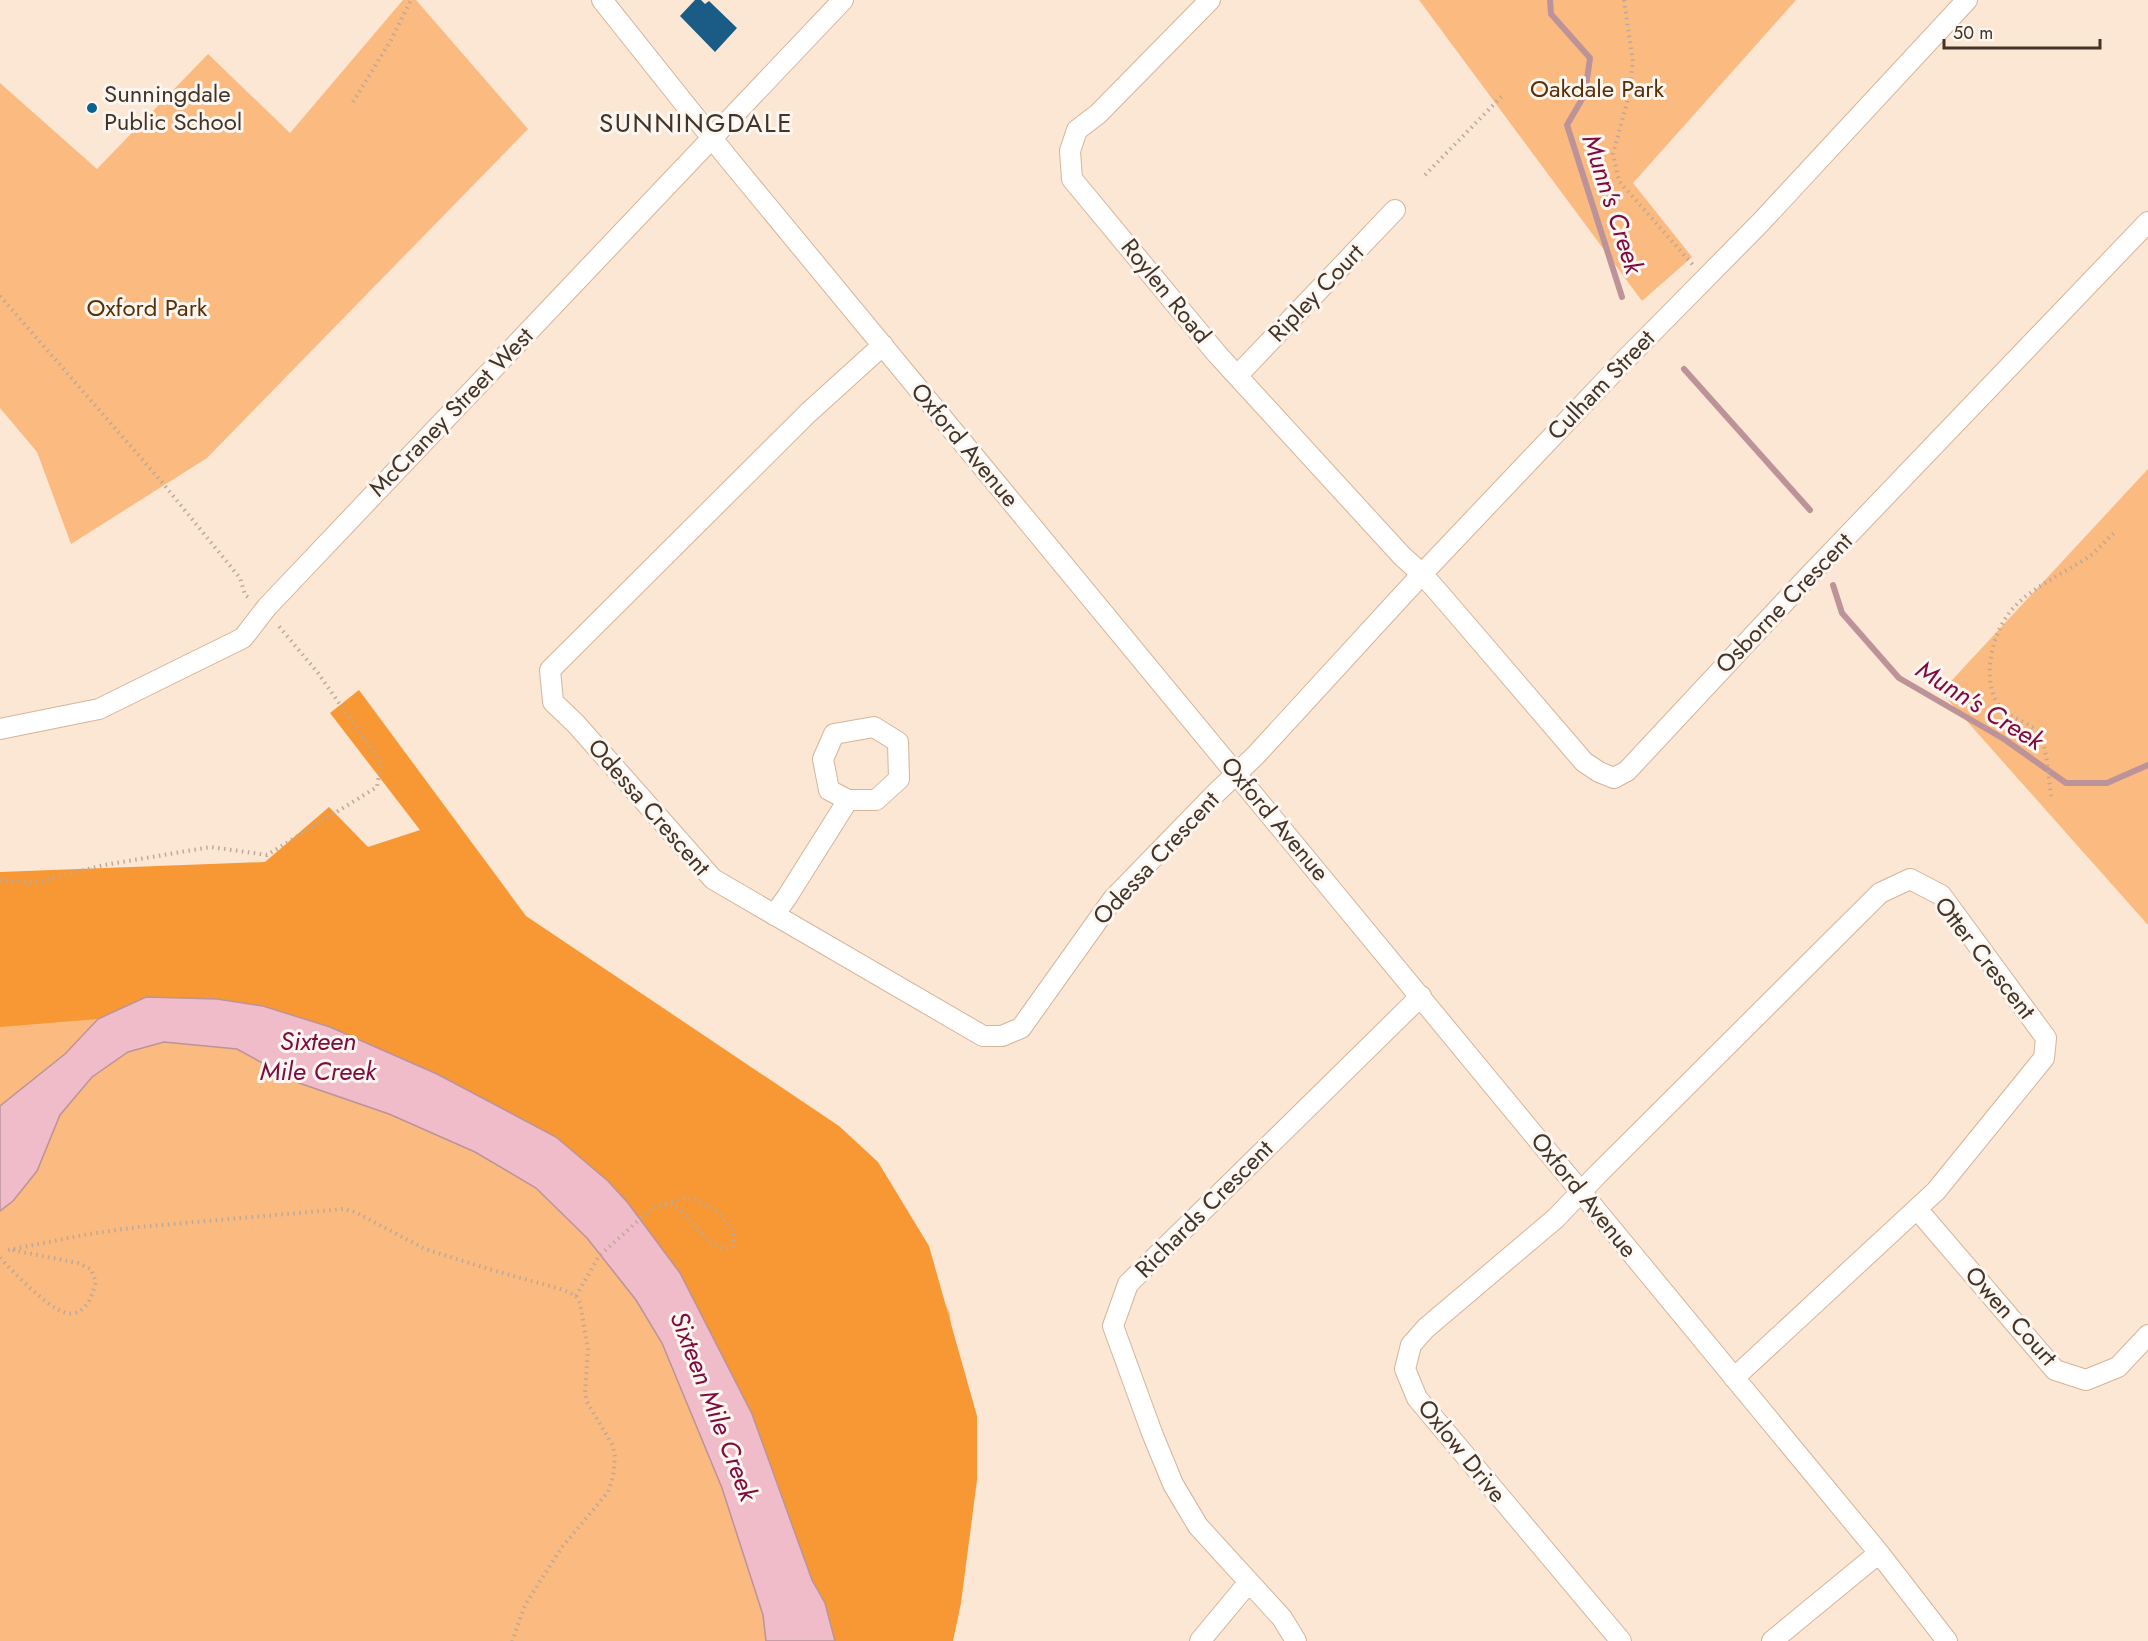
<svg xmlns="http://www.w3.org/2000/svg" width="2148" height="1641" font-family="Jost,sans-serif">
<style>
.green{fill:#fbba80}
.forest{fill:#f79835}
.water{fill:#f0bcc9;stroke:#bc9399;stroke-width:1.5}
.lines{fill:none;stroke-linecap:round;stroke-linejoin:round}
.stream{stroke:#bc9399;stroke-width:6}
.building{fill:#1b5c86}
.street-casing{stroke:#d6b497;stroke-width:22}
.path{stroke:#bca999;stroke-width:4;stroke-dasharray:1.5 4.5;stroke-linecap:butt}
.street{stroke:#fff;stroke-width:20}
.poi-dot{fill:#0c6193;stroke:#fef7f1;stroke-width:2}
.labels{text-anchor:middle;stroke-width:6;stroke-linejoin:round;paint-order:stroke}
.park-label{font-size:24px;fill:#563008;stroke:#fef7f1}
.poi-label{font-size:24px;fill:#423429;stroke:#fef7f1;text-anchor:start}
.street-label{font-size:24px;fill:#423429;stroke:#fef7f1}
.neighbourhood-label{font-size:26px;letter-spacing:1.5px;fill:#423429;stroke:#fef7f1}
.water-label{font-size:26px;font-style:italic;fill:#7e0b3e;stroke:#fef7f1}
</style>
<rect width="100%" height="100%" fill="#fce6d4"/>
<path class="green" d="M403,0H416L528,129L207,458L71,544L37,452L0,408V83L97,169L208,54L290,133Z
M1419,0H1796L1633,183L1692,257L1642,301Z
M2148,469V925L1941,692Z
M0,910L874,1178L950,1313L961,1486L940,1641H0Z"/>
<path class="forest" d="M359,690L526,916L839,1126L878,1162L929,1246L977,1416V1480L961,1603L953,1641H835L825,1603L812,1580L752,1414L680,1273L628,1203L608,1181L556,1138L437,1074L330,1027L263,1006L217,999L146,997L98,1019L0,1027V872L265,862L329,807L368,847L420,830L330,713Z"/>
<path class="water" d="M146,997L217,999L263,1006L330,1027L437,1074L556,1137L608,1181L628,1203L680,1273L752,1414L812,1580L825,1603L835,1641H766L763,1615L722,1488L662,1343L636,1300L587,1238L536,1188L475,1152L389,1114L299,1083L237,1049L164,1042L128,1052L92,1077L60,1115L37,1171L13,1201L0,1211V1106L65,1054L98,1019Z"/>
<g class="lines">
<path class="stream" d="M1550,0L1551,14L1590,58L1585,94L1567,125L1622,297
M1684,369L1810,510
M1833,585L1842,613L1899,678L2004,739L2066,783H2107L2148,765"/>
</g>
<path class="building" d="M695,0H701L705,4L709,1L737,28L715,52L680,16Z"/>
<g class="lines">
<g class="street-casing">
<path id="street" d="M602,0L727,157L1879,1553L1947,1641
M1210,0L1098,114L1077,130L1070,151L1072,179L1217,354L1402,556L1422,574L1439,593L1584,762L1599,772L1614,778L1627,771L1806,579L2148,222
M883,345L808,413L550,670L553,702L576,724L713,879L983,1036H1002L1021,1028L1113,899L1217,792L1255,756L1422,574L1624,361L1761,222L1967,0
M1237,376L1395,210
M874,727L898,742L899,779L876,800H848L829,790L823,759L834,734Z
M0,729L99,709L243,638L267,607L843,0
M774,915L787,897L848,800
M1917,1209L2055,1370L2086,1380L2118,1367L2148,1335
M1200,1641L1249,1582
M1296,1641L1282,1618L1198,1526L1173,1484L1152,1433L1113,1326L1128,1284L1421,996
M1621,1641L1417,1398L1405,1369L1411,1345L1426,1328L1556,1218L1598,1174L1880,893L1910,879L1941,895L2046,1038L2044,1058L1936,1191L1734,1378
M1772,1641L1879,1553"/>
</g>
<path class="path" d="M1624,0L1633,62L1627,102L1613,154L1619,181L1693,265
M353,102L391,40L411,0
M1425,175L1504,94
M0,296L161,481L240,578L245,595L251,599
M2051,796C2049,781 2047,740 2036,730C2026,721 2010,718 2001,708C1991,696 1989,679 1990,664C1998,600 2038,589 2087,558C2097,551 2105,541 2114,533
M0,880L32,883L104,865L211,847L267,855L377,787L381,763L318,673L277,624
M8,1250L89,1234L138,1227L344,1209L355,1212L425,1249L492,1270L564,1290L576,1296L580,1303L588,1349L585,1393L587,1402L613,1446L615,1457L613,1477L608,1492L562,1547L525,1605L512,1641
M0,1258C12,1270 57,1320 75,1313C89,1308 92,1295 96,1282L91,1269L78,1263L12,1250
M576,1296L599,1256L650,1210L663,1204L682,1198L695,1199L717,1211L733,1230L734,1245C716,1261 690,1216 677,1208C673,1206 667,1205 663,1204"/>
<use href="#street" class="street"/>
</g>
<circle class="poi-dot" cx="92" cy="108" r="6"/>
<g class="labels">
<g class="park-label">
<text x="1597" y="97">Oakdale Park</text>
<text x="147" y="316">Oxford Park</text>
</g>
<g class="poi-label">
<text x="104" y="102">Sunningdale<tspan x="104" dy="28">Public School</tspan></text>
</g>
<g class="street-label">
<text transform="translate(1166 291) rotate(51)" y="8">Roylen Road</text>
<text transform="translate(1316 293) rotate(-46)" y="8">Ripley Court</text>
<text transform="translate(1601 385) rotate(-46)" y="8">Culham Street</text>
<text transform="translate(451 412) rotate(-46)" y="8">McCraney Street West</text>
<text transform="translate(965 445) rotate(50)" y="8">Oxford Avenue</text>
<text transform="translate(1784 603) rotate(-46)" y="8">Osborne Crescent</text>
<text transform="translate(649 807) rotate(49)" y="8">Odessa Crescent</text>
<text transform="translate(1275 819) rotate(50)" y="8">Oxford Avenue</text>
<text transform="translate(1156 858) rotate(-47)" y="8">Odessa Crescent</text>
<text transform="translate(1985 958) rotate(52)" y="8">Otter Crescent</text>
<text transform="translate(1584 1195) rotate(51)" y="8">Oxford Avenue</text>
<text transform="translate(1204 1209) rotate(-45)" y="8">Richards Crescent</text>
<text transform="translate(2011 1316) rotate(48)" y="8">Owen Court</text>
<text transform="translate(1462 1451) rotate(51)" y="8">Oxlow Drive</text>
</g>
<g class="neighbourhood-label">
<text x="696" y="132">SUNNINGDALE</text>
</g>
<g class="water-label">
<text transform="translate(1613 204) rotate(72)" y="9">Munn's Creek</text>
<text transform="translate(1980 705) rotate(32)" y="9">Munn's Creek</text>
<text x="318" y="1050">Sixteen<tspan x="318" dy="30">Mile Creek</tspan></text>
<text transform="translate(714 1406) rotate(69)" y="9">Sixteen Mile Creek</text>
</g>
</g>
<path d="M1944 39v9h156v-9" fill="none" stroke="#423429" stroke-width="3"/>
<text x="1953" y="39" font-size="18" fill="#423429" stroke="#fef7f1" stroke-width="4.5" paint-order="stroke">50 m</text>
</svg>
